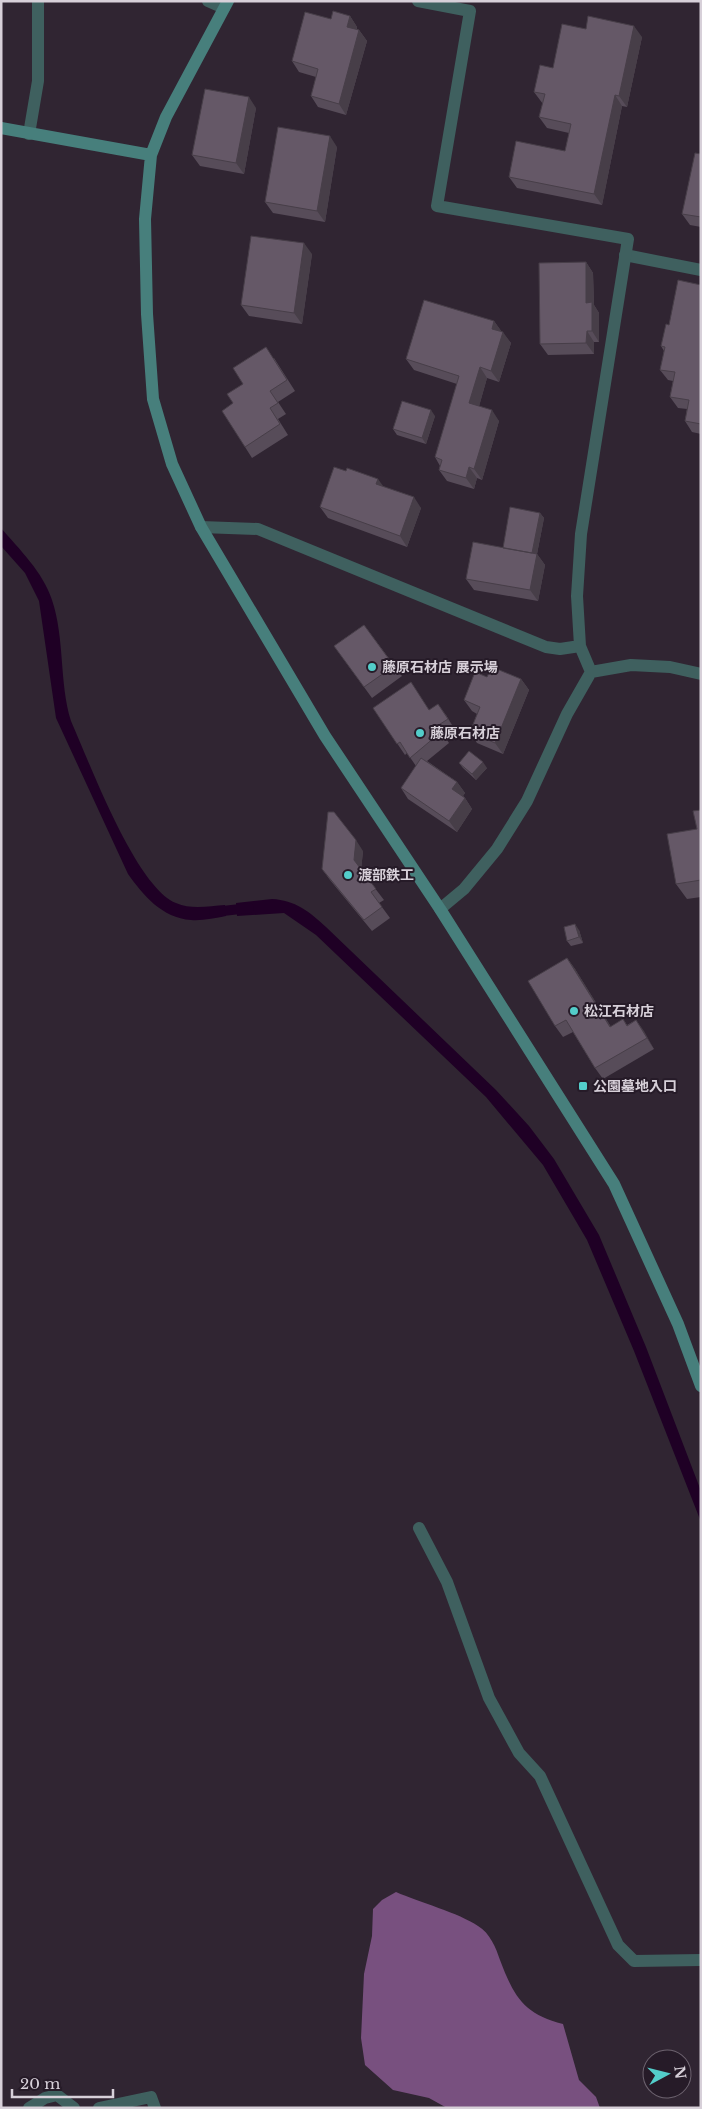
<svg xmlns="http://www.w3.org/2000/svg" width="702" height="2109" font-family="'Libre Baskerville','Noto Sans JP',serif">
<style>
.forest{fill:#78507f}
.water{fill:#1f0025}
.lines{fill:none;stroke-linecap:round;stroke-linejoin:round}
.stream{stroke:#1f0025;stroke-width:10}
.lane{stroke:#3f605f;stroke-width:12}
.street{stroke:#3f605f;stroke-width:12}
.secondary{stroke:#477f7c;stroke-width:12}
.wall{fill:#574c59}
.shaded-wall{fill:#473e48}
.building{fill:#655867;stroke:#473e48}
.poi-dot{fill:#53cdca;stroke:#261b28;stroke-width:2}
.labels{text-anchor:middle;stroke-width:4;stroke-linejoin:round;paint-order:stroke}
.poi-label{font-size:14px;font-weight:bold;fill:#d7d0d9;stroke:#261b28;text-anchor:start}
</style>
<rect width="100%" height="100%" fill="#302532"/>
<path class="forest" d="M396,1892C419,1902 459,1913 478,1926C490,1933 496,1948 500,1960C514,1997 524,2014 563,2024L579,2080L596,2097L600,2108H447L429,2098L393,2090L365,2065L361,2038L364,1974L372,1936L373,1909L382,1900Z"/>
<path class="water" d="M1,528C19,549 43,572 52,600C65,639 59,682 71,721C90,764 136,887 176,903C192,910 209,906 225,905L226,916C215,918 202,921 191,920C162,918 143,895 128,874L56,718L39,601L25,573L1,546Z
M272,899C295,900 310,912 326,927L496,1090L529,1126L554,1159L599,1235L646,1347L701,1491V1522L634,1351L587,1240L543,1165L486,1097L316,935L284,913L237,916L236,903Z"/>
<g class="lines">
<path class="stream" d="M214,912L249,908"/>
<path class="lane" d="M625,255L701,270
M29,2108L45,2098L57,2095L74,2108
M99,2108L151,2097L155,2108"/>
<path class="street" d="M208,1L224,8
M418,1L470,11L437,206L628,239L581,534L577,596L580,646L591,672
M29,134L38,81V1
M201,527L258,529L546,647L560,649L580,646
M440,909L464,889L497,849L527,801L567,714L591,672L631,665L670,667L701,674
M419,1528L447,1582L489,1698L519,1753L540,1776L618,1945L634,1961L701,1960"/>
<path class="secondary" d="M228,1L166,117L151,155L145,219L147,314L153,399L172,464L201,527L325,736L440,909L614,1184L678,1324L701,1386
M1,128L151,155"/>
</g>
<path class="wall" d="M350,16L357,27V29L359,30L367,41L346,115L318,107L311,96L316,77L299,72L292,61L331,19Z
M586,29L642,37L627,107L622,106L602,205L517,188L509,177L565,151L569,133L547,128L539,117L543,104L534,92L553,68Z
M256,108L244,174L200,166L192,155Z
M337,147L325,222L273,213L265,202Z
M701,154V227L690,225L682,214Z
M312,254L302,324L249,316L241,305Z
M586,262L593,273L594,305L599,313V342H594V354L548,355L540,344Z
M701,285V434L692,432L685,421L687,409L678,408L670,397L673,381L668,380L660,370L664,351L661,346L669,325Z
M494,321L501,331L511,343L499,382L487,378L479,406L499,421L482,480L477,478L474,489L447,481L439,470L440,466L435,457L457,384L414,370L406,359Z
M274,358L295,391L278,402L286,414L278,419L288,435L252,458L245,447L243,384Z
M435,416L426,444L397,435L393,429Z
M383,486L421,508L407,547L328,518L320,507Z
M540,513L544,518L537,554L545,565L538,601L474,590L466,579L503,548Z
M364,625L402,676L372,698L334,646Z
M487,677L521,679L529,690L503,754L477,743L470,732L477,714L472,711L464,700Z
M373,708L429,710L446,715L455,730L445,737L449,743L427,761L457,782L465,793L463,796L465,798L472,809L457,832L408,799L401,788L416,766L407,753L405,755Z
M459,763L487,768L476,780L463,768Z
M701,810V897L687,899L676,884L697,829Z
M363,851L361,870L384,900L379,903L390,918L372,931L330,880L322,869Z
M579,930L583,943L571,946L567,941Z
M567,958L575,969L611,1027L623,1019L627,1025L636,1020L654,1049L603,1079L595,1068L573,1032L563,1037L555,1026Z"/>
<path class="shaded-wall" d="M350,16L357,27L355,38L347,27Z
M634,26L642,37L627,107L619,96Z
M359,30L367,41L346,115L339,104Z
M615,95L622,106L602,205L594,194Z
M249,97L256,108L244,174L236,163Z
M330,136L337,147L325,222L317,211Z
M304,243L312,254L302,324L294,313Z
M586,262L593,273L594,305L599,313V342L592,331L586,303Z
M494,321L502,332L492,329Z
M587,331L594,342V354L586,343Z
M503,332L511,343L499,382L491,371Z
M480,367L487,378L477,414L469,403Z
M431,410L435,416L426,444L422,438Z
M492,410L499,421L482,480L474,469Z
M469,467L477,478L474,489L466,478Z
M378,479L386,490L376,484Z
M414,497L421,508L407,547L400,536Z
M540,513L544,518L537,554L545,565L538,601L530,590L532,553Z
M521,679L529,690L503,754L495,743Z
M438,704L446,715L455,730L448,719Z
M483,762L487,768L476,780L472,774Z
M457,782L465,793L460,800L452,789Z
M465,798L472,809L457,832L449,821Z
M356,840L363,851L361,871L354,860Z
M575,924L579,930L583,943L579,937Z
M567,958L575,969L618,1038L610,1027Z
M636,1020L644,1031L654,1049L647,1038Z"/>
<path class="building" d="M333,11L350,16L347,27L359,30L339,104L311,96L318,69L292,61L305,12L331,19Z
M588,16L634,26L619,96L615,95L594,194L509,177L516,141L565,151L571,124L539,117L545,94L534,92L540,65L553,68L562,24L586,29Z
M205,89L249,97L236,163L192,155Z
M278,127L330,136L317,211L265,202Z
M695,153L701,154V217L682,214Z
M251,236L304,243L294,313L241,305Z
M586,262V303L592,302V331H587L586,343L540,344L539,263Z
M678,280L701,285V424L685,421L689,400L670,397L675,372L660,370L665,347L661,346L666,324L669,325Z
M424,300L494,321L492,329L503,332L491,371L480,367L469,403L492,410L474,469L469,467L466,478L439,470L442,460L435,457L459,376L406,359Z
M266,347L287,380L270,391L278,403L270,408L280,424L245,447L222,411L233,403L227,394L243,384L233,368Z
M402,401L431,410L422,438L393,429Z
M334,467L346,471L347,468L378,479L376,484L414,497L400,536L320,507Z
M510,507L540,513L532,553L503,548Z
M473,542L537,554L530,590L466,579Z
M364,625L394,666L364,687L334,646Z
M492,667L521,679L495,743L470,732L480,707L464,700L475,672L487,677Z
M411,682L429,710L438,704L448,719L437,726L441,732L410,758L400,742L397,744L373,708Z
M469,751L483,762L472,774L459,763Z
M421,758L457,782L452,789L465,798L449,821L401,788Z
M701,810V880L676,884L667,834L697,829L693,811Z
M328,812H334L356,840L354,860L376,889L371,892L382,907L364,920L322,869Z
M575,924L579,937L567,941L564,927Z
M567,958L610,1027L623,1019L627,1026L636,1020L647,1038L595,1068L566,1020L555,1026L528,981Z"/>
<g class="poi-dot">
<circle cx="372" cy="667" r="5"/>
<circle cx="420" cy="733" r="5"/>
<circle cx="348" cy="875" r="5"/>
<circle cx="574" cy="1011" r="5"/>
<rect x="578" y="1081" width="10" height="10" rx="2.5"/>
</g>
<g class="labels">
<g class="poi-label">
<text x="382" y="672">藤原石材店 展示場</text>
<text x="430" y="738">藤原石材店</text>
<text x="358" y="880">渡部鉄工</text>
<text x="584" y="1016">松江石材店</text>
<text x="593" y="1091">公園墓地入口</text>
</g>
</g>
<rect width="702" height="2109" fill="none" stroke="#d7d0d9" stroke-width="5"/>
<g transform="translate(667 2074) rotate(83)"><circle r="24" fill="#261b28" stroke="#6d636f"/>
<path d="M0-4L9 19L0 12L-9 19Z" fill="#53cdca"/>
<text y="-8" font-size="14" font-weight="bold" text-anchor="middle" fill="#d7d0d9">N</text>
</g>
<path d="M12 2089v8h101v-8" fill="none" stroke="#d7d0d9" stroke-width="2.5"/>
<text x="20" y="2089" font-size="15" fill="#d7d0d9" stroke="#261b28" stroke-width="4" paint-order="stroke">20 m</text>
</svg>
